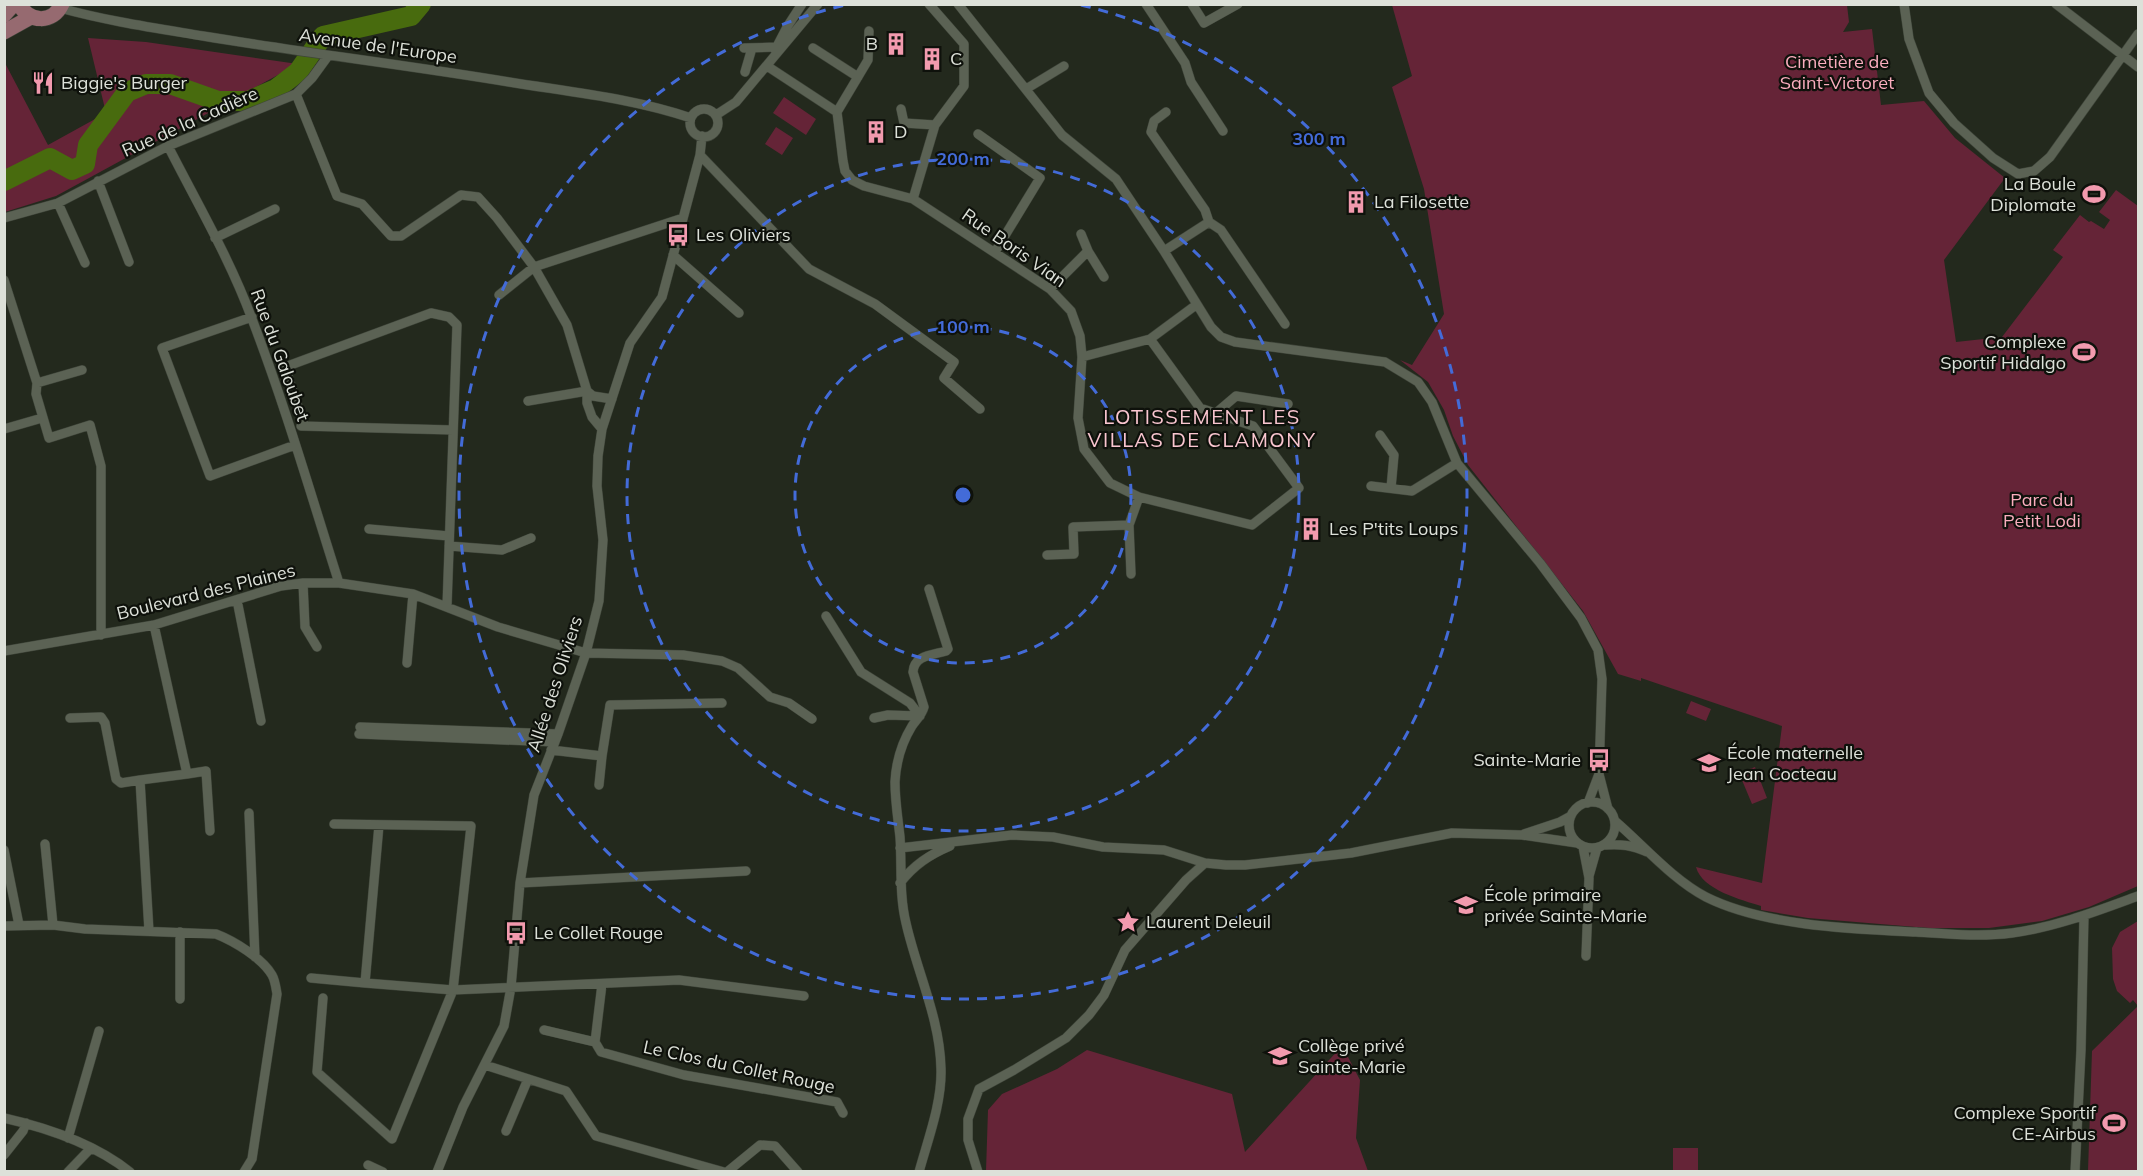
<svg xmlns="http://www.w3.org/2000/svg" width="2143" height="1176" font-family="Mulish,sans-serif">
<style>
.green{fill:#652437}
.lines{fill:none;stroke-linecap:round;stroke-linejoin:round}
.river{stroke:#486b0e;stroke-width:20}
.minor-casing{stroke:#3e4439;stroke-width:10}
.primary-casing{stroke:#3e4439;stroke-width:16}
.minor{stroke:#5b6254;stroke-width:9}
.primary{stroke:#966a70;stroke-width:15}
.ring{fill:none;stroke:#436bd8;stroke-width:3;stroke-dasharray:10 8}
.labels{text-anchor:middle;stroke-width:4.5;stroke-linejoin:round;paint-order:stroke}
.poi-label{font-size:18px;fill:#dde1d9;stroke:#0e110b;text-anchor:start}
.street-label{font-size:18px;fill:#dde1d9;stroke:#0e110b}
.park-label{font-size:18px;fill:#faadbe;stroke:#0e110b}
.neighbourhood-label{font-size:20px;letter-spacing:1.5px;fill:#fac6d0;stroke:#0e110b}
.centre{fill:#436bd8;stroke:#0e110b;stroke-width:3}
.ring-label{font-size:18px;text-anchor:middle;font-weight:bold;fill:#436bd8;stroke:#0e110b;stroke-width:4.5;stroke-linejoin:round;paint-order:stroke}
</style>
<rect width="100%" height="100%" fill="#23291d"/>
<path class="green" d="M1392,5H1847L1849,22L1843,32L1872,29L1881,105L1924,101L1955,138L2005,178L1944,260L1956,342L2002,337L2063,257L2053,250L2080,215L2089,222L2091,221L2104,229L2110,220L2099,212L2116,190L2138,206V886L2089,907L2042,921L1989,928H1928L1808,918L1761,910V906C1742,900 1702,890 1696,867L1762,883L1782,726L1641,678V681L1618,674L1583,611L1468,465L1453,436L1444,410L1428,382L1400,360L1412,365L1444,314L1424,189L1392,87L1412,76Z
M88,38L146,42L298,64L56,196L5,212V63L48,145L106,113Z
M784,97L816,119L806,135L773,113Z
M776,127L793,138L782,155L765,144Z
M1691,701L1711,709L1706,721L1686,713Z
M1755,767L1767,798L1752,804L1739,773Z
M2138,921V1171H2088L2092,1051L2138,1006L2133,1000L2130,1003L2117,991L2113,979L2112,948L2120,932Z
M1340,1048L1348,1057L1360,1080L1356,1138L1368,1171H986L988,1110L1002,1094L1057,1069L1087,1050L1232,1094L1245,1152Z
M1673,1148H1698V1171H1673Z"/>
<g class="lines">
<path class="river" d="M4,181L50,158L72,170L85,164L88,145L127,92L146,84H170L218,101H248L276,89L298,72L323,36L411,16L421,4"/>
<g class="minor-casing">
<path id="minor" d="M958,4L1062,135L1116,179L1164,251L1211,327L1221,337L1235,342L1385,362L1418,382L1432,402L1457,463L1540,563L1581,618L1598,650L1602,679L1599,774L1608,809
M1146,4L1185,63L1191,82L1223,131
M1192,4L1204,23L1238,4
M1904,4L1909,39L1929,93L1954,123L1993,158L2018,174L2034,171L2050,157L2138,34
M2056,4L2138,67
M60,8C107,21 155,28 203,36C305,53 407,65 509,82C570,92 632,98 691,118
M744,48L777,47
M813,48L858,77
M775,50L787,27L802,4
M767,66L837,112L843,161L845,171L852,180L864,186L913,199L1050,289L1071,311L1080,336L1082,357L1078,418L1084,449L1110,483L1139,497L1252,525L1299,488L1253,426L1200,408L1150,339
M745,72L752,48
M1026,89L1064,66
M296,94L337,196L362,204L391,236H401L461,195L478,197L497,218L534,267L567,325L587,391V403L592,417L602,429
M901,109L904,123L935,125
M690 123a14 14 0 1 1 28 0a14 14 0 1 1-28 0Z
M837,112L868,60L869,31
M1166,112L1154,121L1151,132L1205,210L1209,222L1221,230L1285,324
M716,115L736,102L818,4
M978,134L1040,178L995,252
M168,146C197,203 230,259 252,319C285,405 311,495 339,583
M700,155L809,269L875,304L954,362L944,378L980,409
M98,181L129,262
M913,199L935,125L964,86V44L929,4
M58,203L85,263
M4,218L58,203L168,146L296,94L312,78L328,56
M1081,234L1088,251
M215,238L275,209
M1164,251L1209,222
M673,255L739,313
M4,280L37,383L36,394L49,438L90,425L101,466V635
M1050,289L1088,251L1104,277
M499,295L534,267L683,218
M252,317L162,348L210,476L295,445
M1082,357L1150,339L1196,305
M37,383L82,370
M587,391L593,396L612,399
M528,401L587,391
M1216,413L1236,396L1288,404
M304,425L285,367L431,313L449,317L457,325L447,606
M301,426L453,430
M4,429L42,418
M1380,435L1394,455L1391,488
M1371,486L1412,491L1457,463
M369,529L449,536
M449,546L502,550L531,538
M1047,555L1074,554L1073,527L1129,525
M1131,574L1129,525L1139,497
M303,583L305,627L317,647
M237,600L261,721
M826,616L861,672L910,703L920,716
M4,651L154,625L281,586L303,583H339L413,594L498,627L586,653L683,655L722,661L738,668L770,697L789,703L812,719
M407,663L413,594
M70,718L101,717L105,723L116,779L121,783L140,780
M874,718L888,715L920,716
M360,727L558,734
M359,734L555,742
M551,750L602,756L610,705L722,703
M187,774L206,771L210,831
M599,785L602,756
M1569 825a23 23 0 1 1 46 0a23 23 0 1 1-46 0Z
M1588,803L1599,774
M249,813L255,957
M1615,821C1643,845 1673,880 1706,897C1764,926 1851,929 1916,932C1948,934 1980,937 2012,933C2056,927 2097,911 2138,896
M379,825L365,983L453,990L679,980L804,996
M1524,834L1560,822L1571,816
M45,844L53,925
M1605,845C1621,844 1632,845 1647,852
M1583,847L1589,878L1586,956
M900,848L1012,835L1053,837L1103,847L1164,850L1205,863L1226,865H1245L1351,853L1452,833L1522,835L1577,843
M4,850L19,925
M1589,876L1597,848
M520,883L746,871
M900,883C914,865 929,855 950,846
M4,926L53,925L85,929L216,934C234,941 262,958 272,975C275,980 276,988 277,994L252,1159L244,1172
M149,931L140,780L187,774L154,625
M311,978L365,983
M602,984L595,1042L601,1052L684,1075L837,1102L843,1113
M323,998L317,1072L392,1139L453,990L471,826L334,824
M180,999V932
M544,1030L595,1042
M485,1065L566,1091L596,1136L724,1172
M4,1118C48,1128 95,1144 130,1172
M506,1131L528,1079
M68,1138L99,1031
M4,1155L23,1131L26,1123
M368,1165L383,1172
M68,1172L91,1148
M437,1172L463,1107L504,1026L511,987L520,883L534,795L558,734L586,653L599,601L603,540L597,486L598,456L602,429L630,343L662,297L700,155L702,136
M727,1172L760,1145L775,1146L798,1172
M919,1172C928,1139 942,1103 941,1069C940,1018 917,972 906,923C899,894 902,866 900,837C898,819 895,801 895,782C896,762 901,744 912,726C916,720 922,715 924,707L913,672C914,655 933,655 946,651L948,649L929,589
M978,1172L968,1140V1119L979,1089L1014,1070L1066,1038L1089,1015L1104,995L1125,950L1186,880L1205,863
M2075,1172L2081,1050L2084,916"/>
</g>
<g class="primary-casing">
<path id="primary" d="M19,4C29,23 53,24 62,4
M4,15L14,4
M4,32L31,17"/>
</g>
<use href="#minor" class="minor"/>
<use href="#primary" class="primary"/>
</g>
<g class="ring">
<circle cx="963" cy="495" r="168"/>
<circle cx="963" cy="495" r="336"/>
<path d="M1081 5A504 504 0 1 1 845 5"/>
</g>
<defs>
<g id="building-bare" transform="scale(1.8)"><path d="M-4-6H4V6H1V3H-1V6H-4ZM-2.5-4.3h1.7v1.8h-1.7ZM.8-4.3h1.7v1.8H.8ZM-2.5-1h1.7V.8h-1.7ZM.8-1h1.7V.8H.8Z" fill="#f29aae" stroke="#0e110b" stroke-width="2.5" paint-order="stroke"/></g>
<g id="restaurant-bare" transform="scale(1.8)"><path d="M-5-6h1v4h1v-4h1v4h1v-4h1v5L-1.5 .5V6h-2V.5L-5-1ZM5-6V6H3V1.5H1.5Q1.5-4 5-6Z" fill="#f29aae" stroke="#0e110b" stroke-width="2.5" paint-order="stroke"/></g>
<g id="stadium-bare" transform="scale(1.8)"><path d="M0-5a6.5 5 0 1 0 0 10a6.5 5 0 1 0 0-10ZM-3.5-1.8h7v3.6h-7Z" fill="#f29aae" stroke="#0e110b" stroke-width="2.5" paint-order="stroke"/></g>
<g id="bus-bare" transform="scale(1.8)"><path d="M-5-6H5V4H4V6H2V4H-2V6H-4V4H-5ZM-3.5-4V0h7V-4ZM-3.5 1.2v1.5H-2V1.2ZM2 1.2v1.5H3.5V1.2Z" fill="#f29aae" stroke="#0e110b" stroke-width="2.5" paint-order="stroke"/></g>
<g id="school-bare" transform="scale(1.8)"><path d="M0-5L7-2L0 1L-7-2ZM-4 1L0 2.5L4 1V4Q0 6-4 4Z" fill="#f29aae" stroke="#0e110b" stroke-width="2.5" paint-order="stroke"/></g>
<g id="sight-bare" transform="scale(1.8)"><path d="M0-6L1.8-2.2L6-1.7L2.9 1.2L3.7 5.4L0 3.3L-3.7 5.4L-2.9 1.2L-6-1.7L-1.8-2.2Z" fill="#f29aae" stroke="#0e110b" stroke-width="2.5" paint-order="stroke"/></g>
</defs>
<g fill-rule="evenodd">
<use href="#building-bare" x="896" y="44"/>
<use href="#building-bare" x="932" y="59"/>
<use href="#restaurant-bare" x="43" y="83"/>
<use href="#building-bare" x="876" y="132"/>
<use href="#stadium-bare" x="2094" y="194"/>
<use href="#building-bare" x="1356" y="202"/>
<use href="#bus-bare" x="678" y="235"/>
<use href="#stadium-bare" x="2084" y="352"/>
<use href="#building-bare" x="1311" y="529"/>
<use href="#bus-bare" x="1599" y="760"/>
<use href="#school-bare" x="1709" y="763"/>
<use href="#school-bare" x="1466" y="905"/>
<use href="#sight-bare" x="1128" y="922"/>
<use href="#bus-bare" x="516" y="933"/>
<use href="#school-bare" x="1280" y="1056"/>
<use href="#stadium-bare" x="2114" y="1123"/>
</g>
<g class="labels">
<g class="poi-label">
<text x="878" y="50" text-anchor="end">B</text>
<text x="950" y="65">C</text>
<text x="61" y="89">Biggie's Burger</text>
<text x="894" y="138">D</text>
<text x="2076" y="190" text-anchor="end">La Boule<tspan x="2076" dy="21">Diplomate</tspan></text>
<text x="1374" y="208">La Filosette</text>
<text x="696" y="241">Les Oliviers</text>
<text x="2066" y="348" text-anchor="end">Complexe<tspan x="2066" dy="21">Sportif Hidalgo</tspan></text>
<text x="1329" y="535">Les P'tits Loups</text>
<text x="1727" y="759">École maternelle<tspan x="1727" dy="21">Jean Cocteau</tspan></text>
<text x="1581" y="766" text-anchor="end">Sainte-Marie</text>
<text x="1484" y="901">École primaire<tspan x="1484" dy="21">privée Sainte-Marie</tspan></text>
<text x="1146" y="928">Laurent Deleuil</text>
<text x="534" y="939">Le Collet Rouge</text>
<text x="1298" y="1052">Collège privé<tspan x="1298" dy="21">Sainte-Marie</tspan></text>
<text x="2096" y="1119" text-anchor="end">Complexe Sportif<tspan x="2096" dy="21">CE-Airbus</tspan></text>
</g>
<g class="street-label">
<text transform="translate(378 46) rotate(8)" y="6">Avenue de l'Europe</text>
<text transform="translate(190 122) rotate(-24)" y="6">Rue de la Cadière</text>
<text transform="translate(1014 248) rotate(35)" y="6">Rue Boris Vian</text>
<text transform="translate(280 355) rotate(70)" y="6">Rue du Galoubet</text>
<text transform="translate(206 592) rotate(-14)" y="6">Boulevard des Plaines</text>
<text transform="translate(555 684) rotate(-72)" y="6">Allée des Oliviers</text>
<text transform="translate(739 1067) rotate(12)" y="6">Le Clos du Collet Rouge</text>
</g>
<g class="park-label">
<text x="1837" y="68">Cimetière de<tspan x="1837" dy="21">Saint-Victoret</tspan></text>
<text x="2042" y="506">Parc du<tspan x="2042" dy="21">Petit Lodi</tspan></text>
</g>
<g class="neighbourhood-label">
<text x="1202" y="424">LOTISSEMENT LES<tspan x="1202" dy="23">VILLAS DE CLAMONY</tspan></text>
</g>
</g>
<circle cx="963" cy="495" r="9" class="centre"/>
<g class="ring-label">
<text x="1319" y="145">300 m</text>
<text x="963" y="165">200 m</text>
<text x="963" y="333">100 m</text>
</g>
<rect width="2143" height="1176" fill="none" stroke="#dde1d9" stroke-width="12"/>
</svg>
